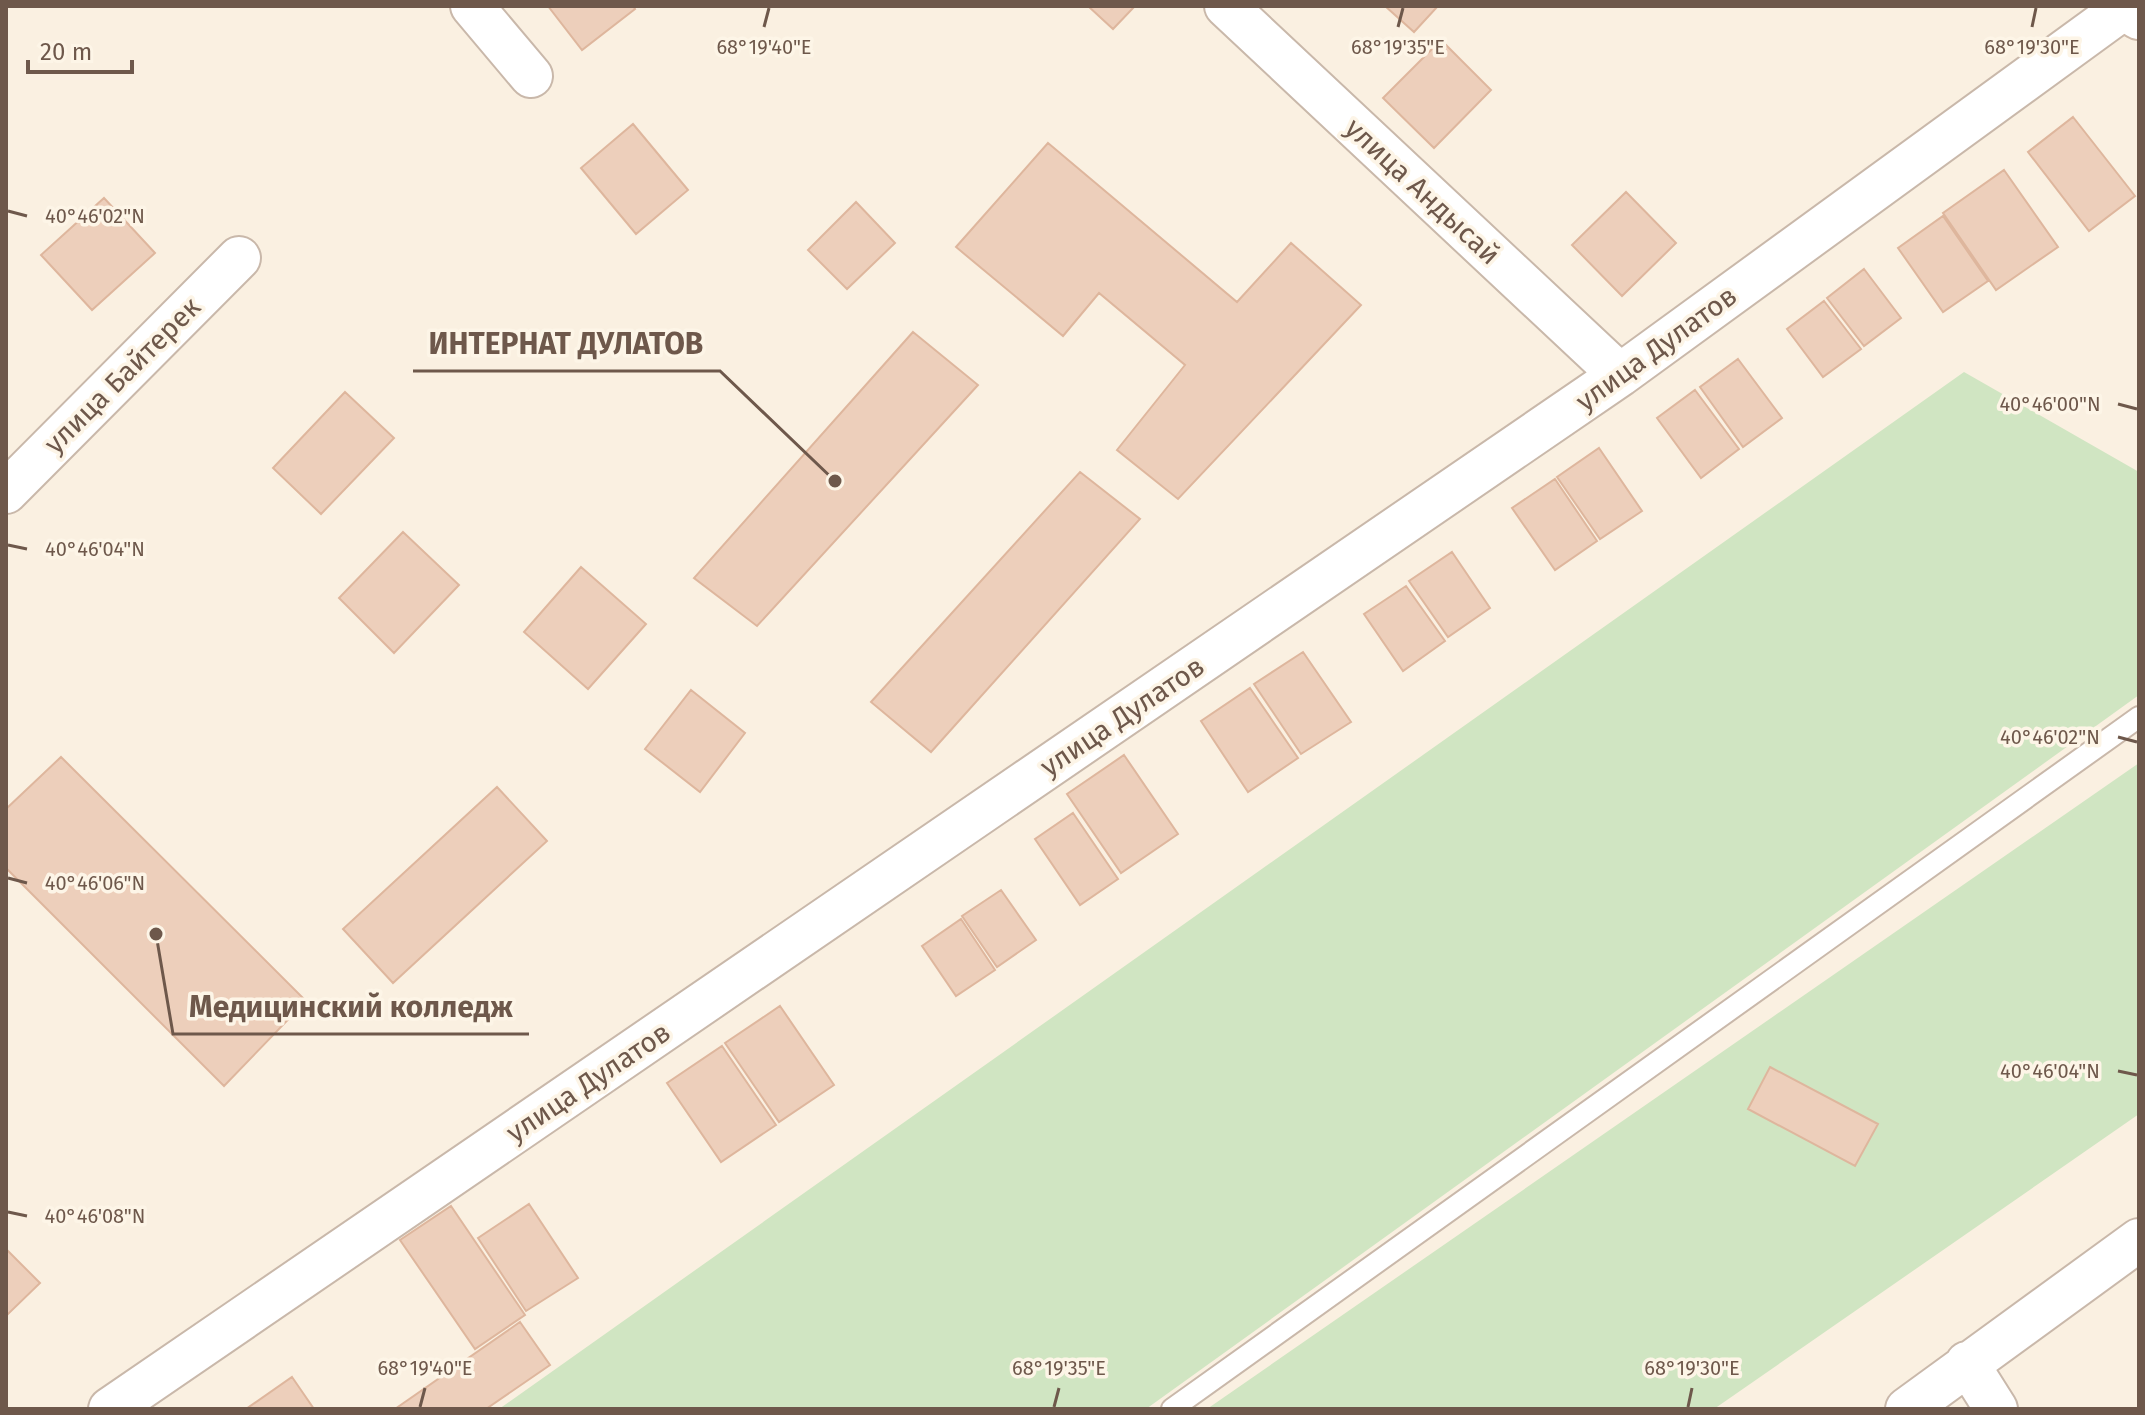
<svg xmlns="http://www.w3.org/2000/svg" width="2145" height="1415" font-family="'Fira Sans',sans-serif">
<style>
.green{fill:#d0e5c2}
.building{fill:#edcfbb;stroke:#deb69d;stroke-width:2}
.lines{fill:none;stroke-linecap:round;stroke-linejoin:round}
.lane-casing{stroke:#c9b8aa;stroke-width:24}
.street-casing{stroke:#c9b8aa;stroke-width:46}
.secondary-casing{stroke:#cebaaa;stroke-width:48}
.lane{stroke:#fff;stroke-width:20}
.street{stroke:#fff;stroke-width:42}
.secondary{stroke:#fff;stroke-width:44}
.ticks{fill:none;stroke:#6e584b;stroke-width:3}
.labels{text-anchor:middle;stroke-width:7;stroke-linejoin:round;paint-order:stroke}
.street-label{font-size:28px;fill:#6e584b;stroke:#fdf5e7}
.ticks-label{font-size:20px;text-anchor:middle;fill:#6e584b;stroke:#fdf5e7;stroke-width:7;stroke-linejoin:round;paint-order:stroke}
.leader{fill:none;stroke:#6e584b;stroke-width:3}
.callout-dot{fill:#6e584b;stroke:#fdf5e7;stroke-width:3}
.callout-label{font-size:30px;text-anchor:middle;font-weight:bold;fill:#6e584b;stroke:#fdf5e7;stroke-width:7;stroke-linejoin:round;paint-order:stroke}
</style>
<rect width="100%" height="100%" fill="#faf0e1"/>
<path class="green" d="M1964,372L2139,472V695L1146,1409H499Z
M2139,763V1114L1714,1409H1207Z"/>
<path class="building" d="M548,6H633L635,9L582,50Z
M1088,6H1135L1113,29Z
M1385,6H1438L1414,32Z
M1441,40L1491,90L1434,148L1383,98Z
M2073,117L2135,196L2089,231L2028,152Z
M633,124L688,190L636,234L581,168Z
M1048,143L1237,302L1291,243L1361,305L1178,499L1117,450L1185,365L1099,293L1063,336L956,247Z
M2004,170L2058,247L1996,290L1943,213Z
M1626,192L1676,243L1622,296L1572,245Z
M104,198L155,253L92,310L41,255Z
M856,202L895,243L847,289L808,250Z
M1943,216L1988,281L1943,312L1898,248Z
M1864,269L1901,318L1864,346L1827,298Z
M1824,301L1861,349L1823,377L1787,329Z
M913,332L978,385L757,626L694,578Z
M1738,359L1782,418L1743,447L1700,387Z
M1695,390L1739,449L1701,478L1657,418Z
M345,392L394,438L321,514L273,468Z
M1599,448L1642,511L1600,539L1557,477Z
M1080,472L1140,519L931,752L871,702Z
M1555,479L1597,541L1555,570L1512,508Z
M403,532L459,585L394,653L339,598Z
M1452,552L1490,608L1448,637L1409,581Z
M581,567L646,624L588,689L524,632Z
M1406,586L1445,641L1403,671L1364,614Z
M1303,652L1351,722L1301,754L1254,684Z
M1250,688L1298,758L1248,792L1201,721Z
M691,690L745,733L700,792L645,749Z
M1124,755L1178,834L1121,873L1067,794Z
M61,757L306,1001L224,1086L6,868V809Z
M497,787L547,841L393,983L343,929Z
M1073,813L1118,879L1080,905L1035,839Z
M1001,890L1036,940L997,967L962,916Z
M961,919L995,970L956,996L922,946Z
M780,1006L834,1085L779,1122L725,1043Z
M722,1046L776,1125L721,1162L667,1083Z
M1770,1067L1878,1124L1855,1166L1748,1109Z
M529,1204L578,1278L526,1311L478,1238Z
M451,1206L525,1315L475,1349L400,1240Z
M6,1249L40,1283L6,1316Z
M520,1322L550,1365L486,1409H395Z
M292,1377L314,1409H246Z"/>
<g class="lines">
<g class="lane-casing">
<path id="lane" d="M1172,1409L2139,717"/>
</g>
<g class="street-casing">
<path id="street" d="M472,6L531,76
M1226,6L1620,375
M6,492L239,258
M1967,1363L1996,1409
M110,1409L1620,375L2124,8
M1907,1409L2139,1240"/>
</g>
<g class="secondary-casing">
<path id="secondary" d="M2121,6L2139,17"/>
</g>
<use href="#lane" class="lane"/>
<use href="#street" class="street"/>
<use href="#secondary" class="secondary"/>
</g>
<path class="ticks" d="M764,27L769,8M1398,27L1403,8M2032,27L2036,8M8,211L27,216M2118,404L2137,409M8,545L27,549M2118,737L2137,742M8,878L27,883M2118,1071L2137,1075M8,1212L27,1216M420,1407L425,1388M1054,1407L1059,1388M1688,1407L1692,1388"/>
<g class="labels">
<g class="street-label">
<text transform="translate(1423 191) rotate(43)" y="10">улица Андысай</text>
<text transform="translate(1656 348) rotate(-36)" y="10">улица Дулатов</text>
<text transform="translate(122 375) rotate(-45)" y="10">улица Байтерек</text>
<text transform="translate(1122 716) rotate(-34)" y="10">улица Дулатов</text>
<text transform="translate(588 1082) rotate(-34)" y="10">улица Дулатов</text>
</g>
</g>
<g class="ticks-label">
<text x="764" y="54">68°19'40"E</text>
<text x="1398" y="54">68°19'35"E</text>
<text x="2032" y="54">68°19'30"E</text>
<text x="95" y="223">40°46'02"N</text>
<text x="2050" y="411">40°46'00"N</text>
<text x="95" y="556">40°46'04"N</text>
<text x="2050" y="744">40°46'02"N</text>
<text x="95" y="890">40°46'06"N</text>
<text x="2050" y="1078">40°46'04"N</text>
<text x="95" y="1223">40°46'08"N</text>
<text x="425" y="1375">68°19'40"E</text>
<text x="1059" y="1375">68°19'35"E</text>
<text x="1692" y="1375">68°19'30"E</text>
</g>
<path class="leader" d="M835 481L720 371H413M156 934L173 1034H529"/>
<g class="callout-dot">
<circle cx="835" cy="481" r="8"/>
<circle cx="156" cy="934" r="8"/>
</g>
<g class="callout-label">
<text x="566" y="354">ИНТЕРНАТ ДУЛАТОВ</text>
<text x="351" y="1017">Медицинский колледж</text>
</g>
<rect width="2145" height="1415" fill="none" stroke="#6e584b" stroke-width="16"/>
<path d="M28 60v12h104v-12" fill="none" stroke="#6e584b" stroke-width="4"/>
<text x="40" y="60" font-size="24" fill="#6e584b" stroke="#fdf5e7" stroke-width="6" paint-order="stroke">20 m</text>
</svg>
